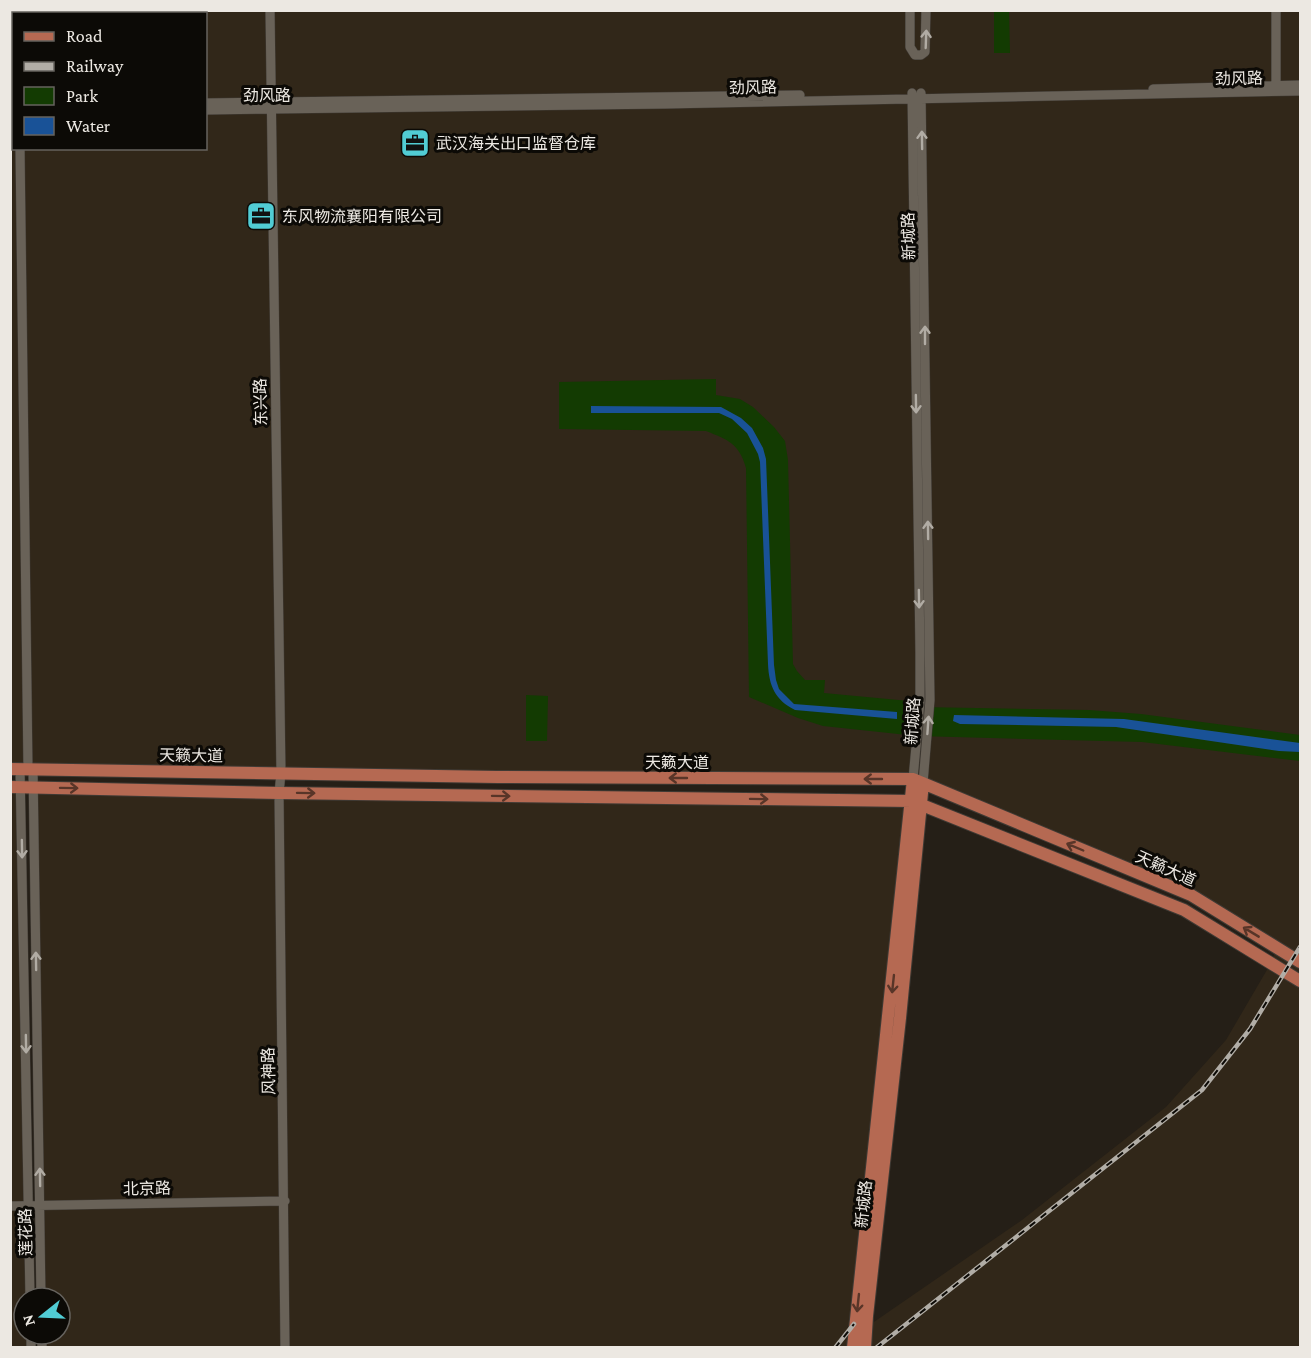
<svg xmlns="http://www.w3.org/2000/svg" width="1311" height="1358" font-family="'Crimson Pro','Noto Sans SC',serif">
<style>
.built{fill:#312719;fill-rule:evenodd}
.green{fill:#133b02}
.water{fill:#195297}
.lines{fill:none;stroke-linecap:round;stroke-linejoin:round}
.minor-casing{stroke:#3f3a34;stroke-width:10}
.major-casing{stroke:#3f3a34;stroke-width:14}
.minor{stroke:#696258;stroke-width:9}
.major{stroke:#b56952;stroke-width:12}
.rail-casing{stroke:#b1ada6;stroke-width:4.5}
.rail{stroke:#0c0a06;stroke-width:2;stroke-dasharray:7;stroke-linecap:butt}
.oneway{stroke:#b1aca4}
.oneway2{stroke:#583528}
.labels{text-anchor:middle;stroke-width:6;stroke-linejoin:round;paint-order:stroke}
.street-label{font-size:16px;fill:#ece8e2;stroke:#0c0a06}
.poi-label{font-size:16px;fill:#ece8e2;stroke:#0c0a06;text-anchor:start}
</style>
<rect width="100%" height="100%" fill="#251f17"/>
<path class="built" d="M11,11H1300V1347H42V1334H60V1298H41L34,787L912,801L855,1335L1022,1220L1166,1107L1226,1040L1271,963L1277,948L1191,895L913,779L11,769ZM14,14H206V148H14Z
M11,787H21L30,1298H24V1334H31V1347L11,1348Z"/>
<path class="green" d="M10,11H23V13L14,14L13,84H10Z
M994,11H1009L1010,53H994Z
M716,379V395L740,399L753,407L774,427L785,441L788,460L793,664L797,671L805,680H825L824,693L920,702V707L1089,710L1141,714L1300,735V761L1142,742L917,736L823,726L798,718L749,697L746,468C739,443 728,440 706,431L559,429V382Z
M526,695L548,696L547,741H526Z"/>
<path class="water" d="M591,406L721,407L741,418L752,428L763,448L766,459L774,665L776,680L779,689L794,704L897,712V719L795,710C775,700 769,686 768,664L760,462L758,454L747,433L732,419L719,413H591Z
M954,715L1124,719L1300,743V752L1279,751L1116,727L960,724L953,721Z"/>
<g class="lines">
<g class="minor-casing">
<path id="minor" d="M270,10L281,773L279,793L285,1348
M910,10V47L915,55H921L925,52L926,10
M1276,10V86
M1153,89L1300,85
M912,93L920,654V702L913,779
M921,93L930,700L923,783
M10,103H14
M206,103L800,95
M10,110H14
M206,110L666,104L1300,91
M20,148L28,769
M20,769L30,1298
M33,769L41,1298
M10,1206L285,1201
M31,1334V1348
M42,1334V1348"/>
</g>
<g class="major-casing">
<path id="major" d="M10,769L497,777L913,779L1191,895L1300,962
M10,787L279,793L912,801L1184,910L1300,981
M853,1348L913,779
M865,1348L867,1316L900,1018L923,783"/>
</g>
<use href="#minor" class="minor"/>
<use href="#major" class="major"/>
<g class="rail-casing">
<path id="rail" d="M835,1348L854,1324
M876,1348L1202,1090L1250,1029L1300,947"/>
</g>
<use href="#rail" class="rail"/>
</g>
<defs><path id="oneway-shaft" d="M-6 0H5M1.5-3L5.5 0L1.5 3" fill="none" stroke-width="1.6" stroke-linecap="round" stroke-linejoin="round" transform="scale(1.5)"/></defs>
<g class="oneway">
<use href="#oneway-shaft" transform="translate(926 39) rotate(-88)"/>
<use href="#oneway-shaft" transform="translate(922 140) rotate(-91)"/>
<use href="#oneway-shaft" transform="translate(925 335) rotate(-90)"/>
<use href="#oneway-shaft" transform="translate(916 404) rotate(89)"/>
<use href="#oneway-shaft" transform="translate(928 530) rotate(-91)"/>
<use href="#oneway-shaft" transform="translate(919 599) rotate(89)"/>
<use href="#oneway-shaft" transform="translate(928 725) rotate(-86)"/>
<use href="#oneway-shaft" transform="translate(22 849) rotate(89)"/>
<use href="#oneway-shaft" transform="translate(36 961) rotate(-91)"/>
<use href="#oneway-shaft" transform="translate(26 1044) rotate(89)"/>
<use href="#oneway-shaft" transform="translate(40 1177) rotate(-91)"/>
</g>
<g class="oneway2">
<use href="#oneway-shaft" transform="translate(678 778) rotate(-180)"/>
<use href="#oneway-shaft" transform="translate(873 779) rotate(-180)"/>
<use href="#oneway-shaft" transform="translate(69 788) rotate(1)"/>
<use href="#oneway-shaft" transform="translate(306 793) rotate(1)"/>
<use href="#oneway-shaft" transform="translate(501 796) rotate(1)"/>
<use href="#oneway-shaft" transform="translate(759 799) rotate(1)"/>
<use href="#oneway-shaft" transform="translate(1075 847) rotate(-157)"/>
<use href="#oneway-shaft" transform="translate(1251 932) rotate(-149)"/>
<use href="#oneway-shaft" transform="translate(893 984) rotate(96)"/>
<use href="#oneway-shaft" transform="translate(858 1303) rotate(96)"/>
</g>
<defs>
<g id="office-square" transform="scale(1.5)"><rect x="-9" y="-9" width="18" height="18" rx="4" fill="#51ccd4" stroke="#0c0a06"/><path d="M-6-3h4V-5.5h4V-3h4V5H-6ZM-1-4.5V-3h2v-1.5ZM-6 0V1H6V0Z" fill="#111"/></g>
</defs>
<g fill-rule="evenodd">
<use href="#office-square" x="415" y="143"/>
<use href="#office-square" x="261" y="216"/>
</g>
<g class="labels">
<g class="street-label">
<text transform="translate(1239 78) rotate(-1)" y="6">劲风路</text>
<text transform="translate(753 87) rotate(-1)" y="6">劲风路</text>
<text x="267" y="101">劲风路</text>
<text transform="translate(908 236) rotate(-91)" y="6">新城路</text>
<text transform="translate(260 402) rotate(-91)" y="6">东兴路</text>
<text transform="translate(912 721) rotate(-86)" y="6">新城路</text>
<text transform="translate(191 755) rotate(1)" y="6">天籁大道</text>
<text x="677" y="768">天籁大道</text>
<text transform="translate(1166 868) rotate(24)" y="6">天籁大道</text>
<text transform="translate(268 1071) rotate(-91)" y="6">风神路</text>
<text transform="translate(147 1188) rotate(-1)" y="6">北京路</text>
<text transform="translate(863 1204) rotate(-84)" y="6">新城路</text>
<text transform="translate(25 1232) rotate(-91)" y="6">莲花路</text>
</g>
<g class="poi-label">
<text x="436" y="149">武汉海关出口监督仓库</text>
<text x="282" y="222">东风物流襄阳有限公司</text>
</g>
</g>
<rect width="1311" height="1358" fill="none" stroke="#ece8e2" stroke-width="24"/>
<rect x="12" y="12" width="195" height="138" fill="#0c0a06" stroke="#66635e" stroke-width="1.5"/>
<rect x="24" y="32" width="30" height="9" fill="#b56952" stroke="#66635e" stroke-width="1.5"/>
<text x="66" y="42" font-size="18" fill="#ece8e2">Road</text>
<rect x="24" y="62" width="30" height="9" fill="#b1ada6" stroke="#66635e" stroke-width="1.5"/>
<text x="66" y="72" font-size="18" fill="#ece8e2">Railway</text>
<rect x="24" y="87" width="30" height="18" fill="#133b02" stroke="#66635e" stroke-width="1.5"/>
<text x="66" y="102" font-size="18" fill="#ece8e2">Park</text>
<rect x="24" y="117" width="30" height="18" fill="#195297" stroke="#66635e" stroke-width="1.5"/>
<text x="66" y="132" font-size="18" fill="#ece8e2">Water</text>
<g transform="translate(42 1316) rotate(252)"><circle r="28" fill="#0c0a06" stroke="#66635e" stroke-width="1.5"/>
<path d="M0-4.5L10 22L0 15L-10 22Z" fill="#51ccd4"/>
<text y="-9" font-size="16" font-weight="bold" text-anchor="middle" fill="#ece8e2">N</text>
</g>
</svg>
